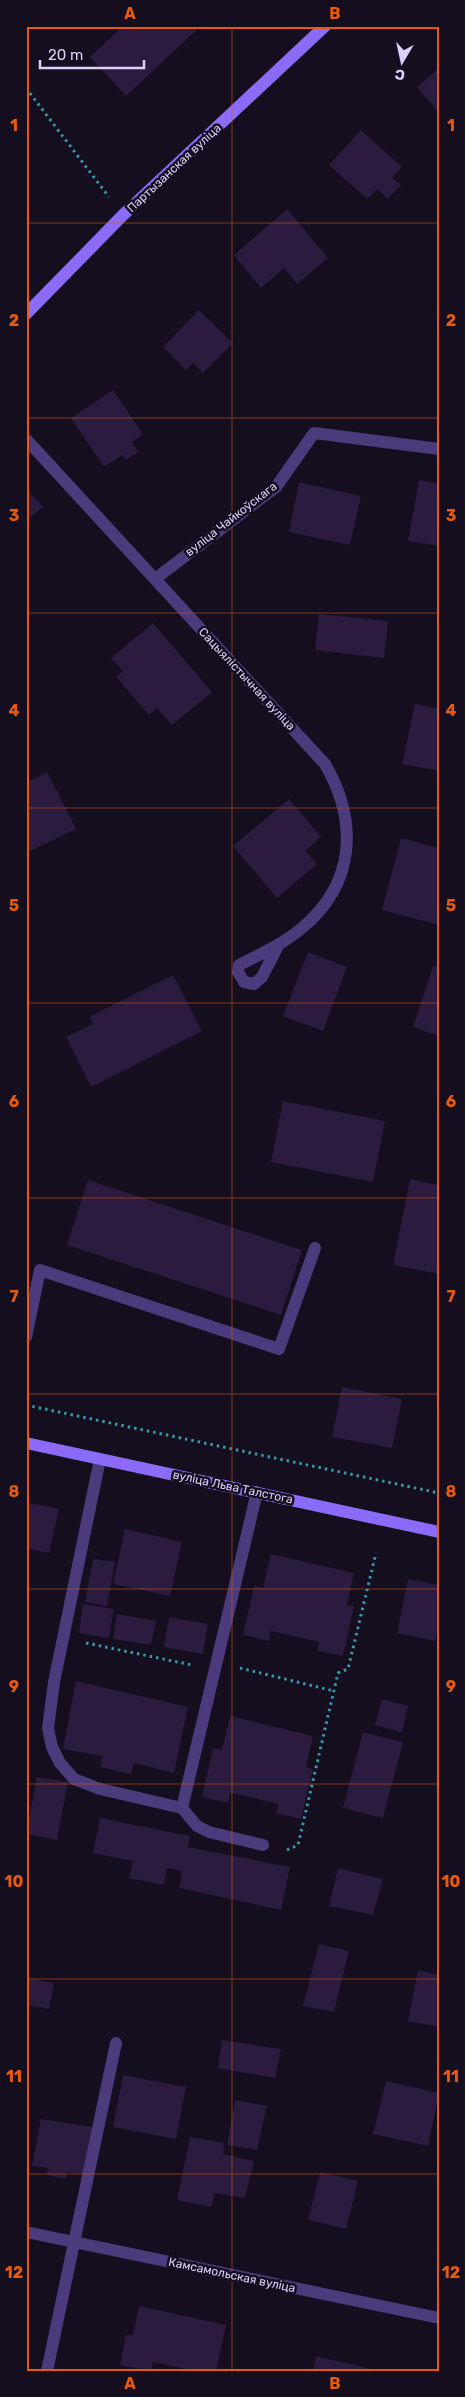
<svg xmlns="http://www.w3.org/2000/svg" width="465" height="2397" font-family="Rubik,sans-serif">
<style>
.building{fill:#2a1b3f}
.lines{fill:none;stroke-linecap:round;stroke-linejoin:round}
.path{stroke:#349aab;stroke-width:3;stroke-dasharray:2.5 4;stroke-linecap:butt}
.service{stroke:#4b3b7c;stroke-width:12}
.minor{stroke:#4b3b7c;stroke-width:12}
.secondary{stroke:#8b6bf7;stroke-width:12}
.grid{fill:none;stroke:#e8590c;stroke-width:1;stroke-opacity:0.55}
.labels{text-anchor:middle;stroke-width:5;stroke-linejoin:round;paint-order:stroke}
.street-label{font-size:12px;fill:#ddcffc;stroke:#140e1f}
.neatline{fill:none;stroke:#e8590c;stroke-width:2}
.grid-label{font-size:16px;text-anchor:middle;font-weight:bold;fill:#e8590c}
</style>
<rect width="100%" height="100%" fill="#140e1f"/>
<path class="building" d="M123,26H201L126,96L90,57Z
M439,68V113L417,87Z
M361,130L402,167L392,178L401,185L388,199L377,189L367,199L329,165Z
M287,209L328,258L297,284L284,268L261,288L234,255Z
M199,310L233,343L203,373L193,363L186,370L163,347Z
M113,390L143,434L132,442L138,452L126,460L122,455L104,467L71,418Z
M419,480L439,484V546L408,541Z
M299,482L361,496L350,545L289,532Z
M26,488L43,507L26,521Z
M319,614L388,621L384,658L315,650Z
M153,623L212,692L172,725L157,708L149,715L116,677L123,671L111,658Z
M415,704L439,709V771L402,764Z
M47,772L76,829L26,853V783Z
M289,799L321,837L305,851L317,864L277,898L233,846Z
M401,838L439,848V925L382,910Z
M308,952L347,967L323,1031L283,1016Z
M433,966L439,968V1036L413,1027Z
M173,975L202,1031L91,1087L66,1037L93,1024L89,1017Z
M283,1101L385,1121L373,1182L271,1162Z
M410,1179L439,1185V1274L393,1265Z
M88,1180L302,1250L281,1315L67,1245Z
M342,1387L402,1399L392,1448L332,1437Z
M26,1502L59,1509L49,1553L26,1548Z
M125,1529L182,1542L170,1596L113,1584Z
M271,1554L354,1573L347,1605L354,1606L343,1656L317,1651L319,1642L271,1631L269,1641L243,1635L254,1586L263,1588Z
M93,1559L115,1562L107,1606L85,1602Z
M408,1579L439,1585V1624L435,1641L397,1633Z
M83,1604L114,1609L109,1638L79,1633Z
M117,1614L156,1621L151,1645L113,1639Z
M169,1617L208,1624L203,1654L164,1647Z
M76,1681L188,1707L174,1773L134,1763L131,1774L100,1767L102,1756L63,1749Z
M382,1699L408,1706L402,1732L375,1725Z
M230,1716L313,1736L306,1767L313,1769L301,1819L276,1813L278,1804L240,1795L230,1793L228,1803L202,1797L213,1748L222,1750Z
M363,1732L403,1742L383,1818L343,1808Z
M37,1777L68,1782L57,1840L26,1834Z
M100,1818L190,1836L188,1847L290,1867L281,1910L179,1888L182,1871L167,1868L164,1885L129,1878L133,1861L93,1853Z
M338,1868L383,1879L373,1915L329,1906Z
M319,1944L349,1951L334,2012L303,2006Z
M418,1970L439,1975V2027L408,2021Z
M26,1978L54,1983L49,2009L26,2005Z
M222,2040L281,2049L275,2078L218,2068Z
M123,2075L186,2087L176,2139L113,2127Z
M386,2081L439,2093L428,2146L373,2134Z
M235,2100L267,2106L257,2150L227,2145Z
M41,2119L92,2127L84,2175L67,2172L66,2179L47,2175L48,2168L32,2166Z
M190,2137L224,2143L223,2154L254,2161L245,2198L215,2193L211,2207L177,2200Z
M320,2172L358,2181L346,2229L308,2220Z
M139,2306L226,2325L216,2371H195L153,2362L151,2371L120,2365L126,2335H133Z
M316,2356L371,2369L370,2371H313Z"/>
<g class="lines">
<path class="path" d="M26,88L109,197
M26,1405L439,1493
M86,1643L192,1665
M240,1668L334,1691
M287,1850L298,1845L338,1673L348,1669L376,1553"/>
<path class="service" d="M26,1337L40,1270L279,1349L315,1248
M100,1459L54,1682L48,1728L52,1747L60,1763L74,1779L100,1789L182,1808L197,1826L209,1832L263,1845
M182,1808L257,1492
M47,2371L116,2043"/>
<path class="minor" d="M26,439L325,764C358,821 356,883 302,928C283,944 261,954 239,965L238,972L244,982L254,984L262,977L279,944
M155,579L276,487L314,433L439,449
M26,2232L439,2318"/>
<path class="secondary" d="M26,314L123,215L325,26
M26,1443L439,1532"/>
</g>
<path class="grid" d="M232,26V2371M26,223H439M26,418H439M26,613H439M26,808H439M26,1003H439M26,1198H439M26,1394H439M26,1589H439M26,1784H439M26,1979H439M26,2174H439"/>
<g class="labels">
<g class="street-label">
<text transform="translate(174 168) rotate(-43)" y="4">Партызанская вуліца</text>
<text transform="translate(231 519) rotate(-38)" y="4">вуліца Чайкоўскага</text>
<text transform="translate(247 679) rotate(47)" y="4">Сацыялістычная вуліца</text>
<text transform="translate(233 1487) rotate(12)" y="4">вуліца Льва Талстога</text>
<text transform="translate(232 2275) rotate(12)" y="4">Камсамольская вуліца</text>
</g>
</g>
<rect width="465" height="2397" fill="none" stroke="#140e1f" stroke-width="55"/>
<g transform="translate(402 62) rotate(189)" stroke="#140e1f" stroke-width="4" paint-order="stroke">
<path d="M0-4L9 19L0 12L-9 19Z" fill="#ddcffc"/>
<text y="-8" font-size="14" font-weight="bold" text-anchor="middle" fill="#ddcffc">С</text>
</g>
<path d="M40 60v8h104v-8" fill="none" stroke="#ddcffc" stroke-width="2.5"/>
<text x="48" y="60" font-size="15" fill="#ddcffc" stroke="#140e1f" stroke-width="4" paint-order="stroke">20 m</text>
<rect x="28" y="28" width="410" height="2342" class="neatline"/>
<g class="grid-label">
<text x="130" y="19">A</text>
<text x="335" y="19">B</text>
<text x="14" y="131">1</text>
<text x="451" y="131">1</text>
<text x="14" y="326">2</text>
<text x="451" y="326">2</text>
<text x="14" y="521">3</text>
<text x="451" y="521">3</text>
<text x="14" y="716">4</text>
<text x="451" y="716">4</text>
<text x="14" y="911">5</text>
<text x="451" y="911">5</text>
<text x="14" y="1107">6</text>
<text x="451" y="1107">6</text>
<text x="14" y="1302">7</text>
<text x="451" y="1302">7</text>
<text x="14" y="1497">8</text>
<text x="451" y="1497">8</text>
<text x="14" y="1692">9</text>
<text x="451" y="1692">9</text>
<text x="14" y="1887">10</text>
<text x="451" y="1887">10</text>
<text x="14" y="2082">11</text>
<text x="451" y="2082">11</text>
<text x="14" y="2278">12</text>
<text x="451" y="2278">12</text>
<text x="130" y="2389">A</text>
<text x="335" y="2389">B</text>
</g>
</svg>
